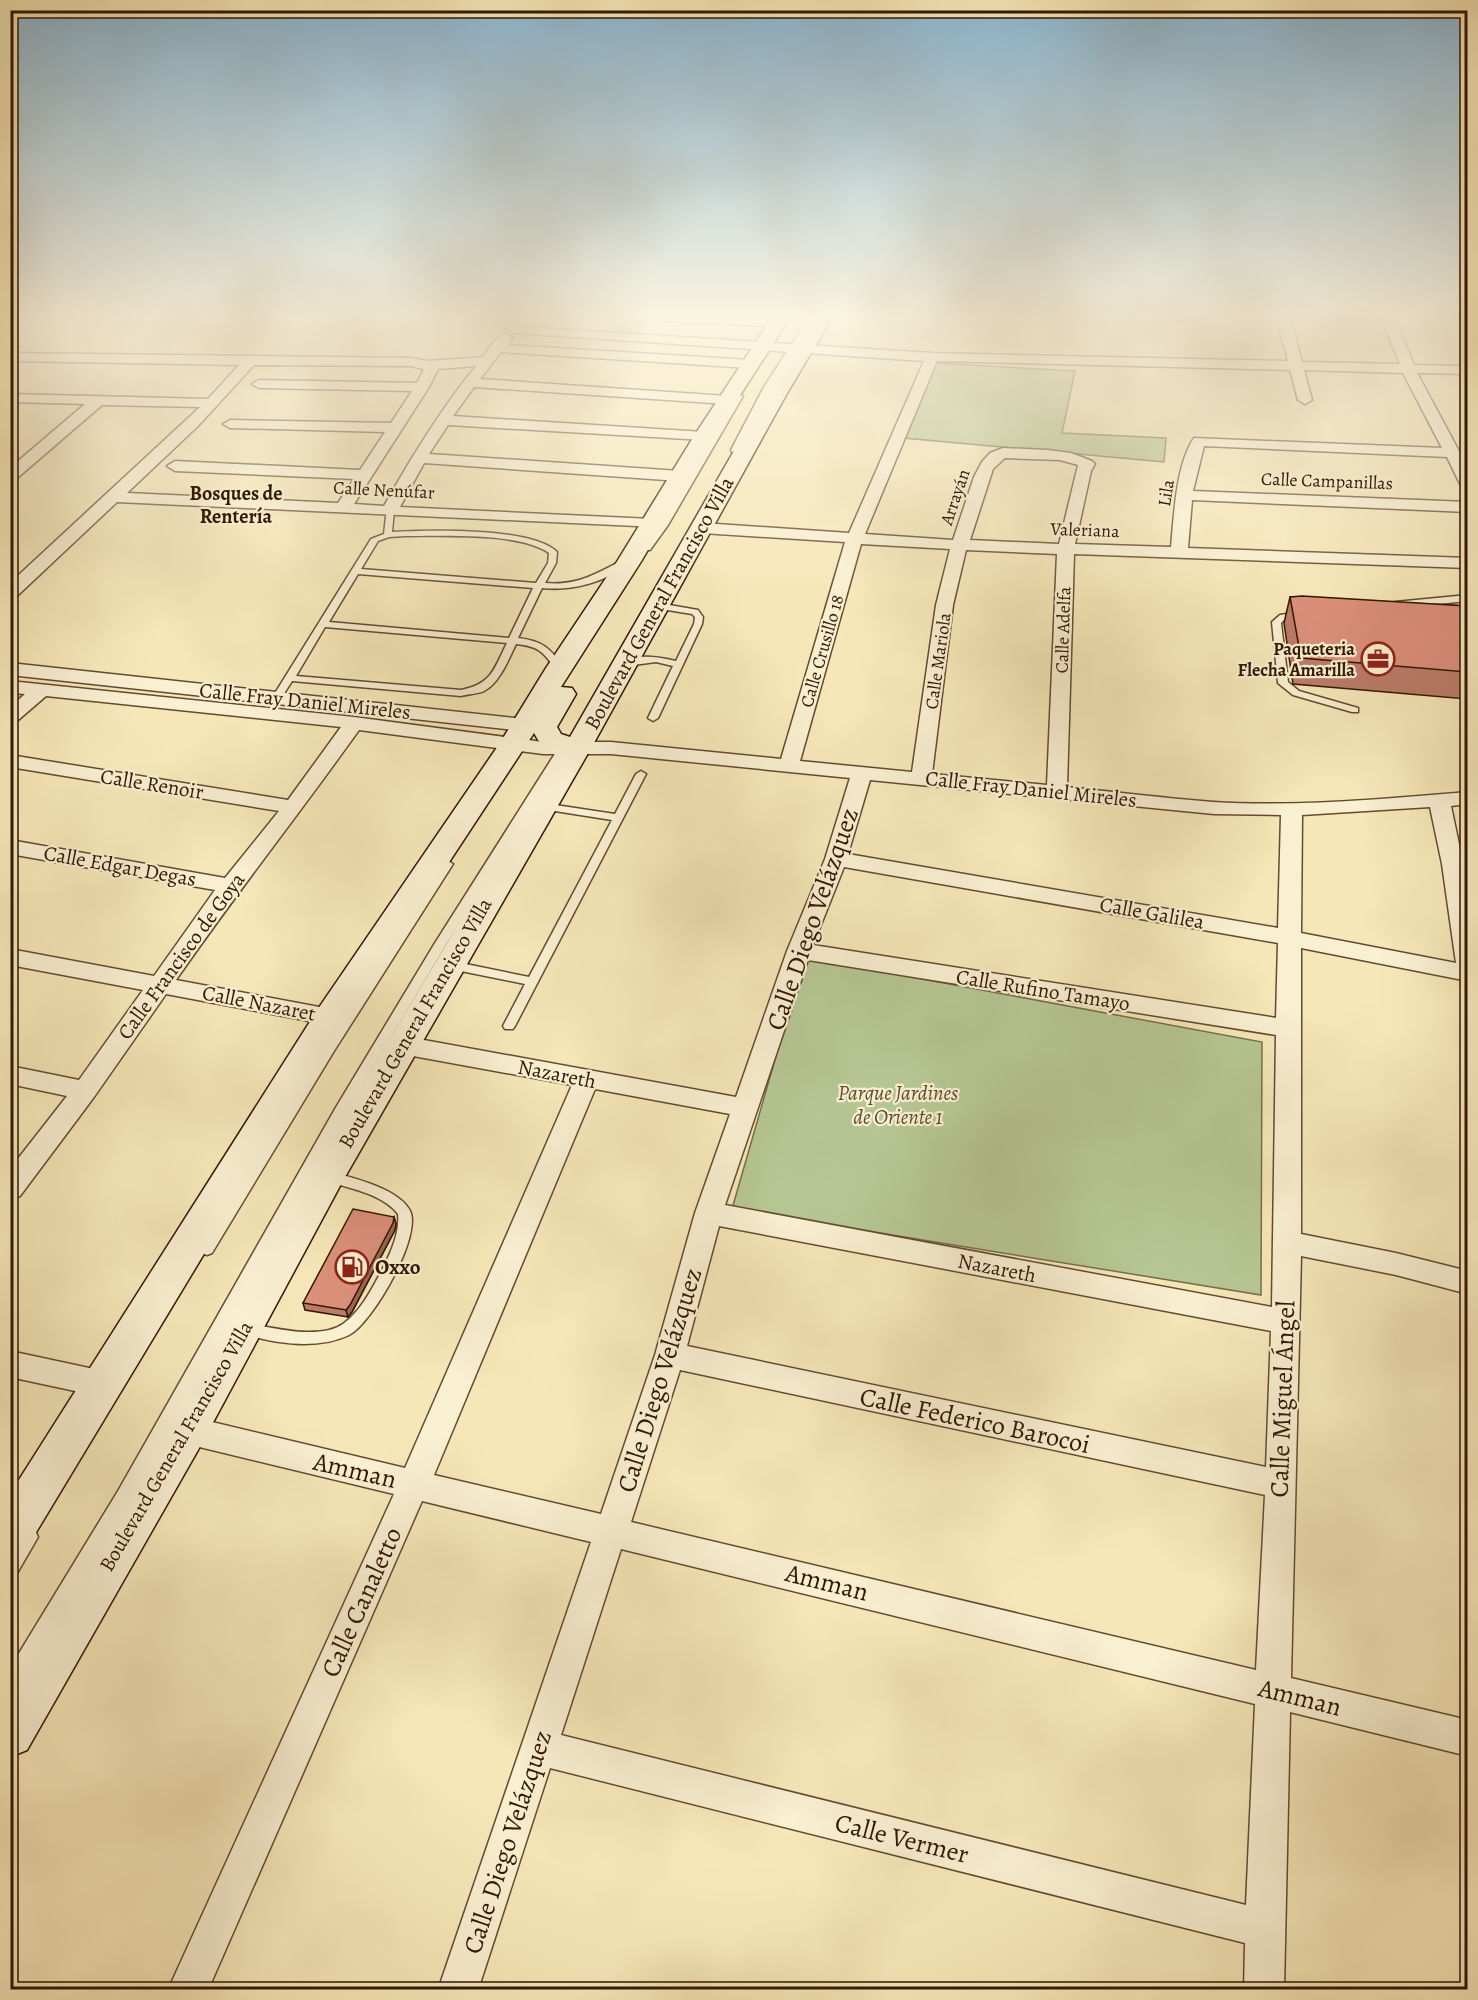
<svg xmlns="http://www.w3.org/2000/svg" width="1478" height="2000" font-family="Alegreya,serif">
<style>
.green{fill:#b6c793;stroke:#746f4b;stroke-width:1.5}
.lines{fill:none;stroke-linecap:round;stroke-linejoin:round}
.service-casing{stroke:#634b30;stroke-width:3}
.minor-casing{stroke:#634b30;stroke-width:3}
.secondary-casing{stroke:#321703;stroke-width:3}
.service{fill:#f9efd1;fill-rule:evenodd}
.minor{fill:#f9efd1;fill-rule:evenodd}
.secondary{fill:#f9efd1;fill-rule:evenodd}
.wall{fill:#bb7b68;stroke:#321703;stroke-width:1.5}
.shaded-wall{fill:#996455;stroke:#321703;stroke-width:1.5}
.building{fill:#da8f79;stroke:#321703;stroke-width:1.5}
.labels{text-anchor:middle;stroke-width:4.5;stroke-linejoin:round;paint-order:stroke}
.far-street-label{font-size:18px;fill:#321703;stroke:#f9efd1}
.far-poi-label{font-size:18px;font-weight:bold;fill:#321703;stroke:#f9efd1;text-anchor:end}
.far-quarter-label{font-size:20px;font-weight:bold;fill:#321703;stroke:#f9efd1}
.street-label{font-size:21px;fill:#321703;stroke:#f9efd1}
.park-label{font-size:21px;font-style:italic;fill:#5a4c2e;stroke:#f9efd1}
.poi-label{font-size:21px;font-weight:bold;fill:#321703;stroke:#f9efd1;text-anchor:start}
.near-street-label{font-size:26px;fill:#321703;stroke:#f9efd1}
</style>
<rect width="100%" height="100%" fill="#f6e7b8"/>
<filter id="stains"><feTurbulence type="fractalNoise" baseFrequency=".00333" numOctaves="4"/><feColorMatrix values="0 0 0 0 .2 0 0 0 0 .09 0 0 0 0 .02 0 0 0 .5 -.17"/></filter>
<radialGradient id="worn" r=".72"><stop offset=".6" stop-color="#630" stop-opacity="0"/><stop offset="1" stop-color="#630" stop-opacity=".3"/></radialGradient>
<path class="green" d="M935,363L1075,371L1062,433L1166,438L1164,462L904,438Z
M804,959L836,963L1262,1042L1261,1295L732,1209Z"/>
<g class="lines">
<g class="service-casing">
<path id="service" d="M810,316H816L772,387L739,450L732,452L731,450L764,387Z
M736,394L743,396L668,525L650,550H644L643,548L660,524Z
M387,508L394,510L392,532C429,530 532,527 557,552L556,563L545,583C576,586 594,575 621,561L628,563C605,583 572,591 542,588L518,638C543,641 550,648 564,668L562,670H556C544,652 538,646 516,644C509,658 500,683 484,691C478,694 468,694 461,696L292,681L280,700H274L272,698L371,539L384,534ZM405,536C441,536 520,532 549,553L548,563L536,583L361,569L378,541L389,537ZM358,574L533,588L509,638L329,622ZM325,627L507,643C494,669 492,684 461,690L296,676Z
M1468,595V601L1395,608L1391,605L1395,602Z
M658,603L698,610L703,617L702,624L658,718L653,721L648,718L673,666L656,662L626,666L621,663C636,653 659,657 676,661L694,624L695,617L692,614L655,608L654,606Z
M1300,612L1304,615L1303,617L1285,619L1281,623L1288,682L1299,691L1358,708V712H1352L1293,695L1278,683L1272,622L1280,615Z
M568,738L573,741L447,943L345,1115L130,1501L16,1691L10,1693V1668L118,1491L335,1109L435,943L563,741Z
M641,771L646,774L515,1026L513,1029H505L503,1026L525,984L451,969L445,965L451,961L529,977L612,820L542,809L537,806L542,803L615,814L636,774Z
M448,861L453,864L334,1051L212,1253L207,1255L202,1253L200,1249L202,1245L326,1045L443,864Z
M328,1171C352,1178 395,1187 409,1209C425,1232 372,1324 349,1335C318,1350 274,1344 242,1333L240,1329L242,1325L247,1323C273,1328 320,1340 343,1324C360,1312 372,1289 381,1272C390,1254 400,1234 398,1214C382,1193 347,1188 323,1180L321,1176L323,1172Z
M30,1529L36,1532L38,1537L16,1575L10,1577C10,1560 12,1537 30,1529Z"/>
</g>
<g class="minor-casing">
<path id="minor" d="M644,316L778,319L785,323L778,327L651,320Z
M1125,316H1193L1186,320H1132Z
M1276,316H1290L1302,362L1400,364L1380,316H1394L1414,365L1468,366V374L1417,373L1468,468V489L1460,484L1447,457L1204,446L1193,491L1468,502V512L1192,500L1188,548L1468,558V568L1074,554L1067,787C1116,792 1164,798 1213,802C1297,807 1383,799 1468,792V804L1451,806L1468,887V981L1301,948V1234L1396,1253L1468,1271V1294L1396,1275L1301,1256L1291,1678L1468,1720V1756L1290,1712L1284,1990H1244L1245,1943L550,1768L478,1990H438L591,1542L422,1501L208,1990H168L394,1494L187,1444L176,1440L172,1430L176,1420L187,1416L405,1468L572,1085L402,1054L393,1051L390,1045L393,1039L402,1036L736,1097L787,951L825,859L850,778L611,754H543L359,730C299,814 235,895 176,980L330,1009L339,1011L342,1017L339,1023L330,1025L166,994L94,1097L20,1196L10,1199V1169L67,1096L10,1084V1066L79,1080L143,990L10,965V949L154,976L215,890L10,854V840L225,878L279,811L10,767V755L288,800L341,727L46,696L17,721L10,723V707L25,694L10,693V681L354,717L543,742H611L781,759L845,542L702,533L694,528L702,523L849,533L924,361L513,333L506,329L508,326L932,353L1288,361ZM937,361L1290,370L1298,400L1305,404L1312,400L1304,370L1403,373L1442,448L1194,438C1176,464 1174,516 1171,547L1075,544L1091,471L1095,464L1092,461L1071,453L1047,450L1003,448L990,453L982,462L974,477L953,540L865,534ZM1005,458L1060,460L1078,465L1059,544L970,540L993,469ZM861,544L950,549L936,605L912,772L800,761ZM966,550L1057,554L1047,785L932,774L953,605ZM870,780L1214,814L1281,815L1278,928L848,854ZM1430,807L1442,864L1456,963L1301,933L1302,815ZM844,867L1278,943L1276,1018L813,945ZM808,960L1276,1035L1272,1307L725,1205ZM595,1089L730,1114L695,1213L655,1355L601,1514L434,1475ZM719,1226L1271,1331L1266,1467L687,1346ZM680,1370L1265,1495L1256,1670L631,1522ZM621,1549L1255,1704L1246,1905L561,1735Z
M506,334L513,338L508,345L750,360L757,364L750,368L501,352L480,379L727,396L734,400L727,404L474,387L453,416L704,432L711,436L704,440L448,425L429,454L680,471L688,476L680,481L424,463L400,507L652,519L658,521L660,524L658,527L117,502L16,597L10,598V583L200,407L102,405L16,479L10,481V468L85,404L10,402V394L208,399L239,365L10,361V353L410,358L429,361L483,357C489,349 495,337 506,334ZM254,365L410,366L424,369L417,383L259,380L252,384L259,388L412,391L391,423L230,420L223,424L230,428L385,432L360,470L175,461L167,466L175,471L354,479L338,503L127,493L198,426ZM476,366C441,409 412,456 384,506L354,504L429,387L438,369Z
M10,663L543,721L550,723L553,727L550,731L543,733L10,675Z
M10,1351L103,1371L114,1375L118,1384L114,1393L103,1397L10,1377Z"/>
</g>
<g class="secondary-casing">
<path id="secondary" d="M773,316H791L714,436L642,560L561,687L572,688L576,694L557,727L561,734L570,737L766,395L815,316H833L786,395L595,741L341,1184L202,1443L27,1750L10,1757V1686L172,1417L314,1166L561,752L541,745L534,733L342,1025L26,1549L10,1555V1494L318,1009L500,743L546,668L618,560L694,436Z"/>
</g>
<use href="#service" class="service"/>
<use href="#minor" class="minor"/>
<use href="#secondary" class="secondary"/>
</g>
<path class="wall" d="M1290,597L1467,606V699L1293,684L1284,623Z
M394,1217L396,1224L395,1230L352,1312L348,1317L305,1310L303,1303Z"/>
<path class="shaded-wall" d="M394,1217L396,1224L395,1230L352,1312L348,1317L346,1310Z"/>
<path class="building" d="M1302,596L1467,606V672L1301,658L1290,597Z
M353,1209L394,1217L393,1223L350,1305L346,1310L303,1303Z"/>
<linearGradient id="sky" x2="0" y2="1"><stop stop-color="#8bb8d4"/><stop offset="0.53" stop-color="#fbf4df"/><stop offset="1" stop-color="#fbf4df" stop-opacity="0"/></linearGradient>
<rect width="1478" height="596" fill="url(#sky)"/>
<defs>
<g id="office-ring" transform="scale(1.725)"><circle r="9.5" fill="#f9efd1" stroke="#8f2418" stroke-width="1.5"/><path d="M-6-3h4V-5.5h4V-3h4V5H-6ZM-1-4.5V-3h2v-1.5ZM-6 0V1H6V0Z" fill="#8f2418"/></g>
<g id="fuel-ring" transform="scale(1.725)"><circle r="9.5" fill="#f9efd1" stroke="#8f2418" stroke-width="1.5"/><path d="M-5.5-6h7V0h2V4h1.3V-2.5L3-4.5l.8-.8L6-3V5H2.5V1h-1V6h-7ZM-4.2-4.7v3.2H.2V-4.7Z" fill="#8f2418"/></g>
</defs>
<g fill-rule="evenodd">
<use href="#office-ring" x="1378" y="659"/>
<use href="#fuel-ring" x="352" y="1267"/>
</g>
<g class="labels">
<g class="far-street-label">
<text transform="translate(1327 481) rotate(2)" y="6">Calle Campanillas</text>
<text transform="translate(384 490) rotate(3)" y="6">Calle Nenúfar</text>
<text transform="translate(1166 493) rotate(-81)" y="6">Lila</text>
<text transform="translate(955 497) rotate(-71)" y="6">Arrayán</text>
<text transform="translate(1085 530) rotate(2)" y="6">Valeriana</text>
<text transform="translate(1063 630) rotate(-88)" y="6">Calle Adelfa</text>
<text transform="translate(822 651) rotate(-74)" y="6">Calle Crusillo 18</text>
<text transform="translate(938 661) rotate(-82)" y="6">Calle Mariola</text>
</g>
<g class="far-poi-label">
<text x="1355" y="655">Paqueteria<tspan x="1355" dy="21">Flecha Amarilla</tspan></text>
</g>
<g class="far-quarter-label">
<text x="236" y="500">Bosques de<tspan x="236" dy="23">Rentería</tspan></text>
</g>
<g class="street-label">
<text transform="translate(659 603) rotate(-61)" y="7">Boulevard General Francisco Villa</text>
<text transform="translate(305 701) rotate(6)" y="7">Calle Fray Daniel Mireles</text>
<text transform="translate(152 784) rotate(9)" y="7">Calle Renoir</text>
<text transform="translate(1031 789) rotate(6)" y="7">Calle Fray Daniel Mireles</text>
<text transform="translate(120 866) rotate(10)" y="7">Calle Edgar Degas</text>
<text transform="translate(1152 913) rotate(10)" y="7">Calle Galilea</text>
<text transform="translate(181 956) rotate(-54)" y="7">Calle Francisco de Goya</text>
<text transform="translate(1043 990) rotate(9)" y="7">Calle Rufino Tamayo</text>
<text transform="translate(259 1003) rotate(11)" y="7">Calle Nazaret</text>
<text transform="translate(415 1023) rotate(-60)" y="7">Boulevard General Francisco Villa</text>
<text transform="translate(557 1074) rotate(11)" y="7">Nazareth</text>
<text transform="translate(997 1268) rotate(11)" y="7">Nazareth</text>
<text transform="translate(176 1446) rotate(-60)" y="7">Boulevard General Francisco Villa</text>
</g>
<g class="park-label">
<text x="898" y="1100">Parque Jardines<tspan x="898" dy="24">de Oriente 1</tspan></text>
</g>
<g class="poi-label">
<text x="375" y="1274">Oxxo</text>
</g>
<g class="near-street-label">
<text transform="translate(812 919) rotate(-71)" y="9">Calle Diego Velázquez</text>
<text transform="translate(659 1380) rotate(-73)" y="9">Calle Diego Velázquez</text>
<text transform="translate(1282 1399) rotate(-88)" y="9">Calle Miguel Ángel</text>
<text transform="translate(975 1420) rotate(12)" y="9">Calle Federico Barocoi</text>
<text transform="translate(355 1470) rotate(13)" y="9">Amman</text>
<text transform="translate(827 1582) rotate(14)" y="9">Amman</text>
<text transform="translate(361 1602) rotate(-66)" y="9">Calle Canaletto</text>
<text transform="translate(1300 1697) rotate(14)" y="9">Amman</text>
<text transform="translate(902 1838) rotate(14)" y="9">Calle Vermer</text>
<text transform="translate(507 1842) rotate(-72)" y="9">Calle Diego Velázquez</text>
</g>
</g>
<rect width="1478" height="2000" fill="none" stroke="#f6e7b8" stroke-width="36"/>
<rect x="12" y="12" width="1454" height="1976" fill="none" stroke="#321703" stroke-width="3"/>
<rect x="18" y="18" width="1442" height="1964" fill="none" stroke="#321703" stroke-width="1.5"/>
<rect width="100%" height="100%" filter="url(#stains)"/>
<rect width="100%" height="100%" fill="url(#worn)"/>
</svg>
